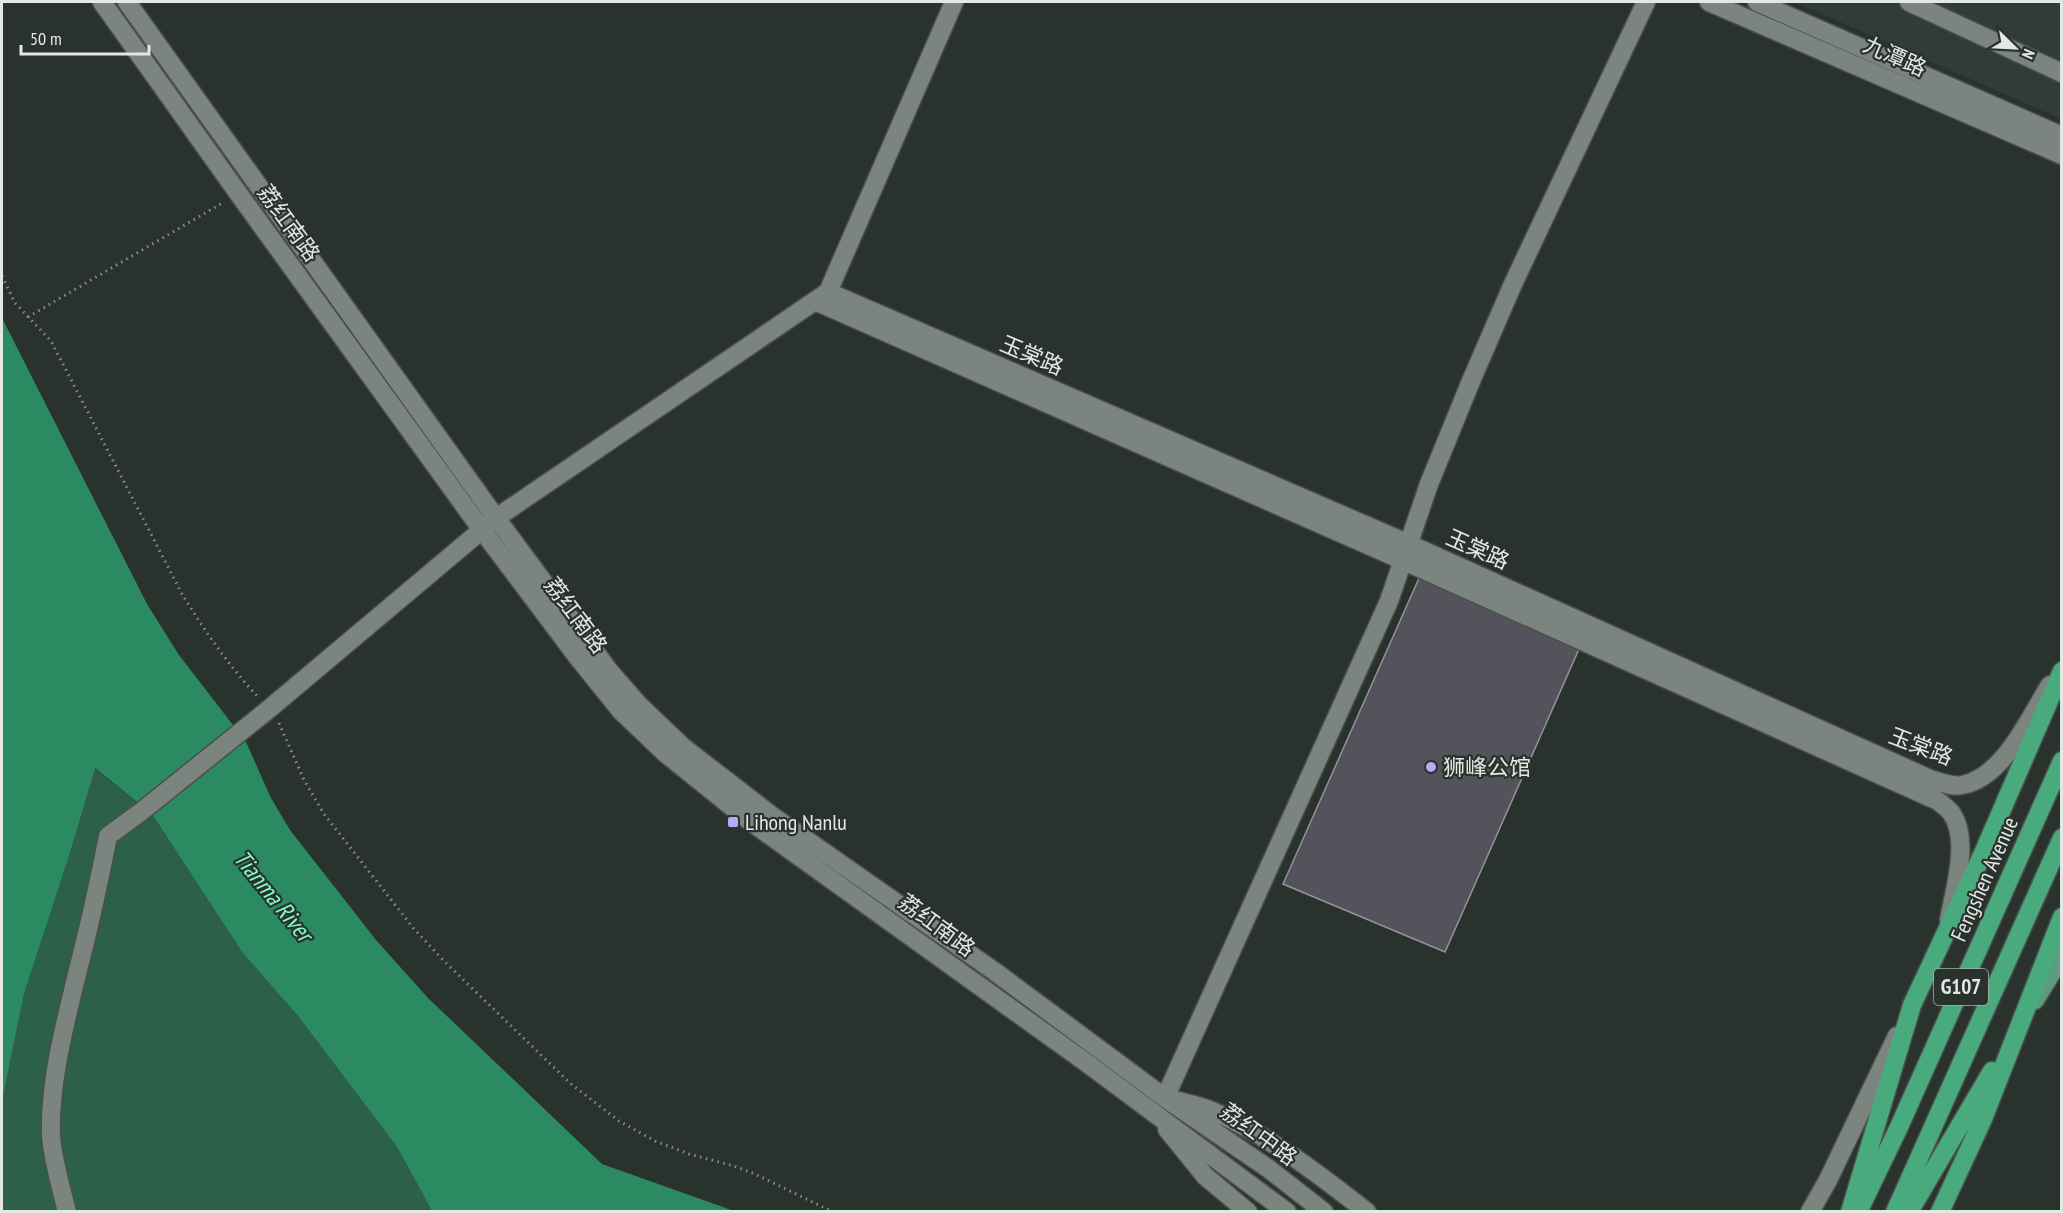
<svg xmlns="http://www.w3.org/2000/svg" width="2063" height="1213" font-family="'PT Sans Narrow','Noto Sans SC',sans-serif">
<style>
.built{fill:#303d36}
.green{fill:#2d6048}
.water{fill:#2c8a62}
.building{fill:#54535b;stroke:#93939c;stroke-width:1.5}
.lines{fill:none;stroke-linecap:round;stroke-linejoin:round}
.minor-casing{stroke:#49504c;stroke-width:21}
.major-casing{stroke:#49504c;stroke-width:21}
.highway-casing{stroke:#49504c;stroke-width:21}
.path{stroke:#878d8a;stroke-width:3;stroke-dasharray:1.5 4.5;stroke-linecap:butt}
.minor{stroke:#7b847f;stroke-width:18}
.major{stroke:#5c9b7e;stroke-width:18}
.highway{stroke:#48aa7d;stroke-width:18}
.poi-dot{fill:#b3adf9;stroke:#2a322e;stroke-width:2}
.labels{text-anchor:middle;stroke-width:4.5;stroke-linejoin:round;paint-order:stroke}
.shield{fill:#2a322e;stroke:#acb1ae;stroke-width:1.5}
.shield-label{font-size:21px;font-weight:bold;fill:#e3e8e5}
.street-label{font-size:22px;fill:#e3e8e5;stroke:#2a322e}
.poi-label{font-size:22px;fill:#e3e8e5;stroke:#2a322e;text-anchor:start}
.water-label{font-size:24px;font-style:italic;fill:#83fdc3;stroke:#2a322e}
</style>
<rect width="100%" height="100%" fill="#2a322e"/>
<path class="built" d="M1795,2H2061V119Z"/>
<path class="green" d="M94,768L152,814L242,952L298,1016L397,1147L432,1211L3,1212L2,1207V1102L24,994L70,853Z"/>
<path class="water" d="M2,318L147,604L179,655L246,742L271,798L290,830L376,940L428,998L602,1164L734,1211H432L397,1147L298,1016L242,952L152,814L95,768L70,853L24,994L2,1102Z"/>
<path class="building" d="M1420,576L1579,649L1445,952L1283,884Z"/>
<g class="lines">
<g class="minor-casing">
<path id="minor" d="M102,2L238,193L482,530L576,655L621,711L665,753L747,819L1084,1061L1287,1212
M127,2L496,518L610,672L638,704L683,747L771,815L994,971L1165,1098L1269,1169L1324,1212
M1709,2L2062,155
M1757,2L2062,136
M1909,2L2062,73
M828,292L1409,544L1930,779C1940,782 1951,787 1962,785C2003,778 2030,717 2050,685
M815,301L1404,561L1938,801C1943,805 1949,809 1952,814C1970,840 1954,892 1949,920
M1165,1098L1389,601L1429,484L1471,381L1513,284L1646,2
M1179,1101C1189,1104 1200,1106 1210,1110C1265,1133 1320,1175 1367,1212
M1167,1129L1205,1176L1248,1212
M67,1212C61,1187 53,1161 51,1136C49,1084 65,1024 77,974C89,928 99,882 108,836L142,811L269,709L496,518L828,292L954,2
M1810,1212L1828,1180L1897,1036"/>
</g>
<g class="major-casing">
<path id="major" d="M2035,1000L2062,956"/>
</g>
<g class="highway-casing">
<path id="highway" d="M1860,1208L1899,1127L2062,761
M1850,1212L1912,1005L1984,851L2062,671
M1895,1212L2062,838
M1909,1212L1992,1071
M1940,1212L1983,1119L2062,917"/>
</g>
<path class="path" d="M2,276L15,303L51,341L182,594C204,630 229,666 258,697
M28,317L224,202
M279,723L304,780L324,814L414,929L446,963L571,1084L619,1121L655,1141L689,1154L734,1166L755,1174L833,1212"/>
<use href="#minor" class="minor"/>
<use href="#major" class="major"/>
<use href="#highway" class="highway"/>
</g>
<g class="poi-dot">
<circle cx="1431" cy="767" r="6"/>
<rect x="727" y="816" width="12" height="12" rx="3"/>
</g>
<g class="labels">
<rect class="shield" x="1934" y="969" width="54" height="36" rx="4.5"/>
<g class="shield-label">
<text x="1961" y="994">G107</text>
</g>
<g class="street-label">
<text transform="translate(1895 56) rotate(24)" y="8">九潭路</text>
<text transform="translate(289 223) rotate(54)" y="8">荔红南路</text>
<text transform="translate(1032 355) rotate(23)" y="8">玉棠路</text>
<text transform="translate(1478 549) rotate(24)" y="8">玉棠路</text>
<text transform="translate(576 615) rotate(53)" y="8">荔红南路</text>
<text transform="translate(1921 746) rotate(21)" y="8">玉棠路</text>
<text transform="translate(1984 879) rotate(-66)" y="8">Fengshen Avenue</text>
<text transform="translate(937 925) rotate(36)" y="8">荔红南路</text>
<text transform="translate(1259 1134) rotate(36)" y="8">荔红中路</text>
</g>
<g class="poi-label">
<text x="1443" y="775">狮峰公馆</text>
<text x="745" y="830">Lihong Nanlu</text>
</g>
<g class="water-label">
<text transform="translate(273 896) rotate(51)" y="8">Tianma River</text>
</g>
</g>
<rect width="2063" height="1213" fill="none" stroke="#e3e8e5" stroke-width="6"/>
<g transform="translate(2015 48) rotate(114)" stroke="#2a322e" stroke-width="4.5" paint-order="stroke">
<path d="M0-4.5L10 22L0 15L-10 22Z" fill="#e3e8e5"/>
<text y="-9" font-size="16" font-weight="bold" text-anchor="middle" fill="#e3e8e5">N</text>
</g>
<path d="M21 45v9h128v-9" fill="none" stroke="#e3e8e5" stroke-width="3"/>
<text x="30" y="45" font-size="18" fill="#e3e8e5" stroke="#2a322e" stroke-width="4.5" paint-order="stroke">50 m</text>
</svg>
